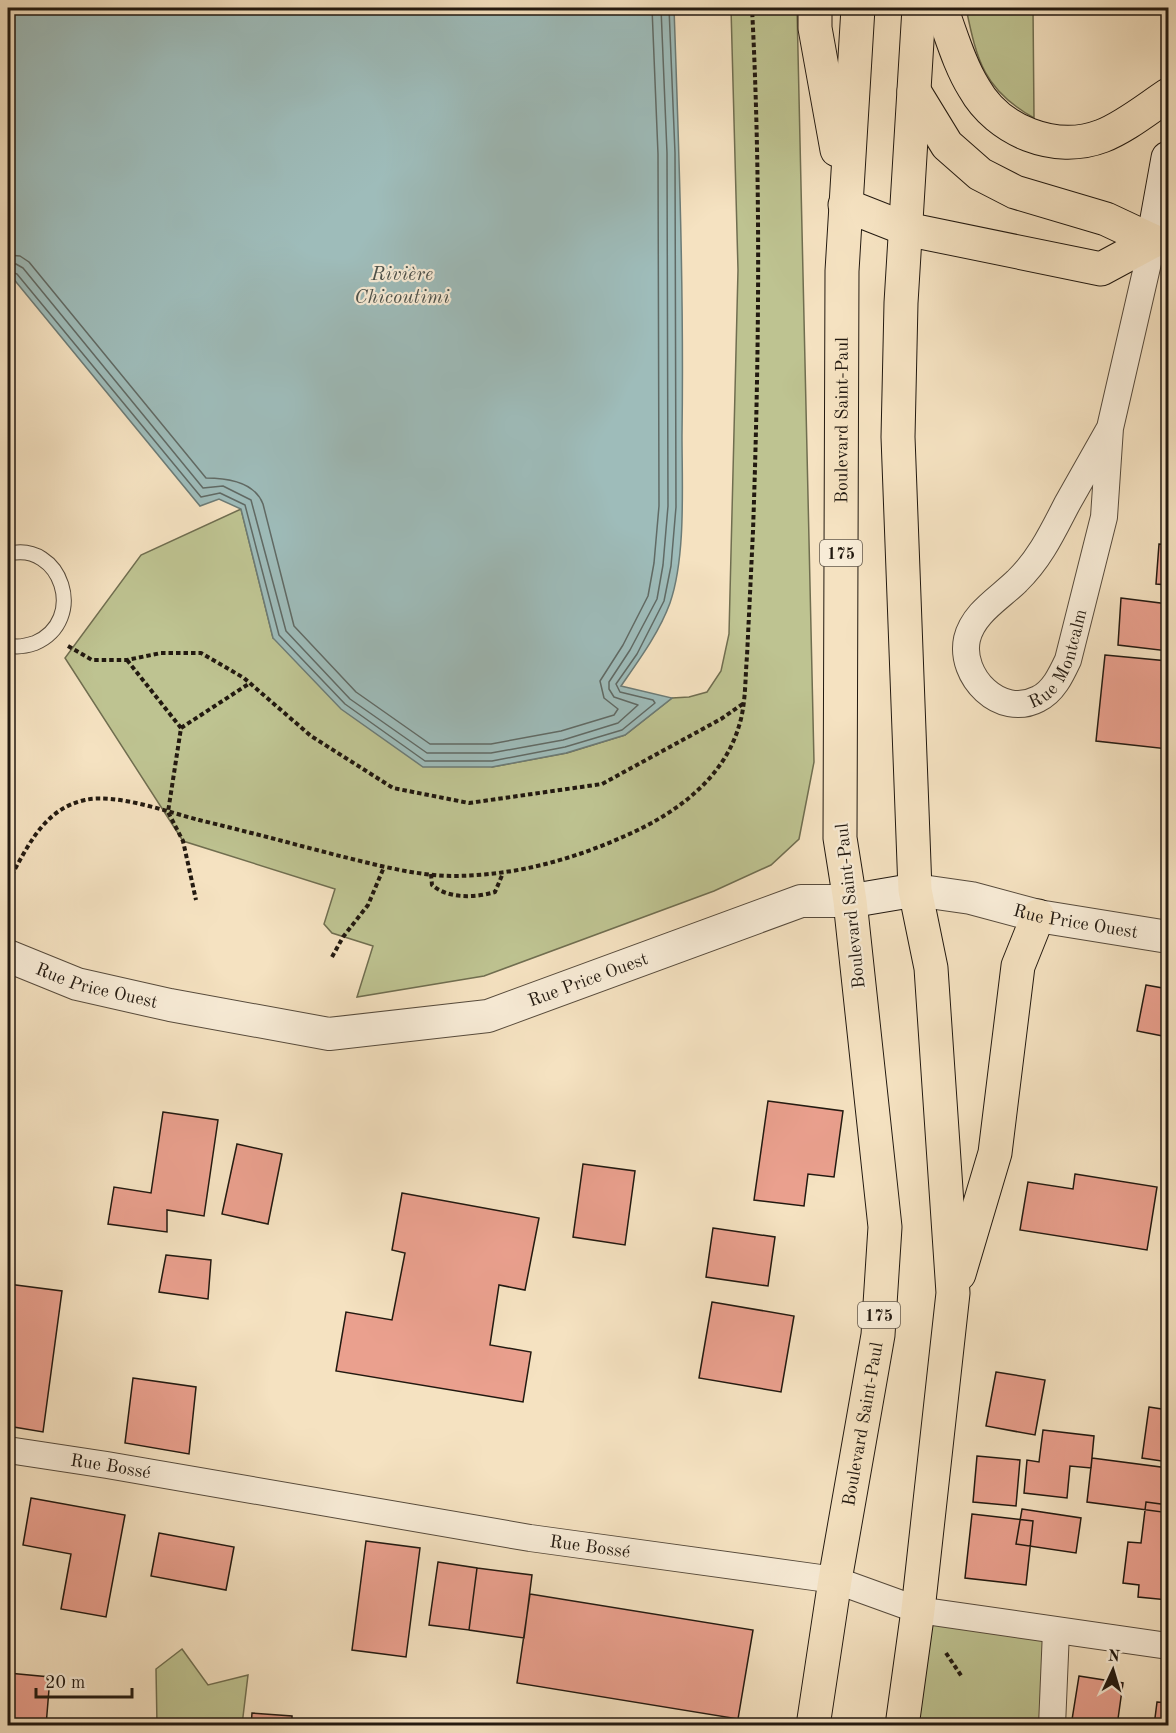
<svg xmlns="http://www.w3.org/2000/svg" width="1176" height="1733" font-family="'Old Standard TT',serif">
<style>
.green{fill:#bec391;stroke:#706e50;stroke-width:1.5}
.water{fill:#9ebcba;stroke:#6c7b76;stroke-width:1.5}
.lines{fill:none;stroke-linecap:round;stroke-linejoin:round}
.shore{stroke:#606a65;stroke-width:1.5}
.building{fill:#eaa08e;stroke:#221910;stroke-width:1.5}
.service-casing{stroke:#574b3c;stroke-width:16}
.minor-casing{stroke:#574b3c;stroke-width:28}
.tertiary-casing{stroke:#574b3c;stroke-width:34}
.secondary-casing{stroke:#221910;stroke-width:35}
.primary-casing{stroke:#221910;stroke-width:35}
.path{stroke:#221910;stroke-width:4;stroke-dasharray:4.5 3;stroke-linecap:butt}
.service{stroke:#f8ecd7;stroke-width:14}
.minor{stroke:#f8ecd7;stroke-width:26}
.tertiary{stroke:#f8ecd7;stroke-width:32}
.secondary{stroke:#f8ecd7;stroke-width:33}
.primary{stroke:#f5e2c1;stroke-width:33}
.labels{text-anchor:middle;stroke-width:4.5;stroke-linejoin:round;paint-order:stroke}
.shield{fill:#f8ecd7;stroke:#62584c;stroke-width:1.5}
.shield-label{font-size:16px;font-weight:bold;fill:#221910}
.street-label{font-size:18px;fill:#221910;stroke:#f8ecd7}
.water-label{font-size:20px;font-style:italic;fill:#4d524c;stroke:#f8ecd7}
</style>
<rect width="100%" height="100%" fill="#f5e2c1"/>
<filter id="stains"><feTurbulence type="fractalNoise" baseFrequency=".00333" numOctaves="4"/><feColorMatrix values="0 0 0 0 .2 0 0 0 0 .09 0 0 0 0 .02 0 0 0 .5 -.17"/></filter>
<radialGradient id="worn" r=".72"><stop offset=".6" stop-color="#630" stop-opacity="0"/><stop offset="1" stop-color="#630" stop-opacity=".3"/></radialGradient>
<path class="green" d="M731,8H797L814,762L799,839L771,865L714,891L484,976L357,997L373,946L332,933L324,924L335,889L183,841L65,658L141,555L241,509L273,638L492,767L567,753L625,735L672,698L689,697L707,692L721,671L729,634L738,270Z
M966,8H1033L1034,118C984,90 977,61 966,8Z
M918,1610L1056,1631L1052,1725L902,1726Z
M182,1649L208,1685L248,1675L242,1725H157L156,1669Z"/>
<path class="water" d="M8,8H674C679,150 684,293 682,436C682,485 686,557 670,603C659,633 639,660 621,686L672,698L625,735L566,753L492,767H423L341,709L273,638L241,509L219,499L200,506L12,277H8Z"/>
<g class="lines">
<path class="shore" d="M8,255L20,256L29,262L206,478C226,478 254,481 263,504L294,626L356,692L430,744H491L561,731L614,715L618,709L604,698L600,681L623,645L648,596L654,563L659,506L658,154L652,8
M8,264H16L23,268L203,488L223,486L251,500L286,631L350,699L427,753H491L563,740L618,723L638,705L614,697L609,689V682L630,650L657,599L663,565L668,506L667,153L661,8
M8,271L17,274L201,497L220,493L245,505L279,635L345,704L425,761H492L565,747L622,730L655,703L653,700L620,692L616,684L637,654L664,601L671,566L676,507L675,153L669,8"/>
</g>
<path class="building" d="M1168,481V533L1163,532Z
M1159,544L1168,545V585L1156,584Z
M1121,598L1168,604V651L1118,645Z
M1105,655L1168,661V749L1096,741Z
M1146,985L1168,989V1037L1137,1031Z
M768,1101L843,1111L834,1177L808,1174L804,1206L754,1200Z
M163,1112L218,1120L204,1216L167,1210V1232L108,1224L114,1187L151,1193Z
M237,1144L282,1154L268,1224L222,1214Z
M583,1164L635,1171L625,1245L573,1237Z
M1075,1174L1157,1187L1147,1250L1020,1230L1028,1182L1073,1189Z
M402,1193L539,1218L525,1290L499,1285L490,1345L531,1352L523,1402L336,1371L346,1312L392,1320L405,1253L392,1250Z
M713,1228L775,1237L768,1286L706,1277Z
M166,1255L211,1260L208,1299L159,1292Z
M8,1284L62,1291L43,1432L8,1426Z
M712,1302L794,1316L781,1392L699,1378Z
M996,1372L1045,1380L1035,1435L986,1426Z
M133,1378L196,1387L189,1454L125,1443Z
M1149,1407L1168,1410V1462L1142,1458Z
M1043,1430L1094,1436L1091,1468L1070,1466L1067,1498L1024,1493L1027,1460L1039,1462Z
M977,1456L1020,1460L1016,1506L973,1502Z
M1092,1458L1168,1468L1162,1512L1087,1502Z
M31,1498L125,1515L106,1617L61,1609L71,1554L23,1545Z
M1146,1502L1168,1505V1600L1138,1597L1139,1585L1123,1583L1128,1542L1141,1543Z
M1022,1509L1081,1518L1076,1553L1016,1544Z
M972,1514L1033,1521L1026,1585L965,1578Z
M159,1533L234,1547L226,1590L151,1576Z
M366,1541L420,1548L406,1657L352,1650Z
M438,1562L477,1568L469,1630L429,1625Z
M477,1568L532,1575L524,1638L469,1630Z
M530,1594L753,1630L738,1719L517,1683Z
M8,1673L50,1677L46,1726H8Z
M1079,1676L1123,1683L1117,1726H1071Z
M1157,1702L1168,1703V1726H1154Z
M252,1713L292,1716V1720H299V1726H251Z"/>
<g class="lines">
<g class="service-casing">
<path id="service" d="M8,554C61,540 88,620 35,643C26,646 16,648 8,645"/>
</g>
<g class="minor-casing">
<g id="minor">
<path id="s1" d="M1110,428C1096,453 1081,479 1067,504C1053,531 1040,559 1017,581C1000,598 973,613 967,639C959,676 1000,719 1038,699C1053,692 1061,675 1068,660L1104,517L1110,428L1153,241"/>
<path id="s2" d="M8,1450L107,1465L530,1538L835,1580L918,1610L1168,1646"/>
<path d="M1052,1726L1056,1631"/>
</g>
</g>
<g class="tertiary-casing">
<g id="tertiary">
<path id="s3" d="M915,890L971,898L1038,916L1168,937"/>
<path id="s4" d="M8,956L77,984L170,1005L329,1034L488,1016L801,901H850"/>
</g>
</g>
<g class="secondary-casing">
<path id="secondary" d="M1168,158L1153,241L1168,244
M850,901L915,890"/>
</g>
<g class="primary-casing">
<g id="primary">
<path d="M815,8V28L837,150"/>
<path d="M941,8C951,34 959,64 974,88C998,131 1055,154 1102,136C1125,127 1147,109 1168,95"/>
<path d="M914,91L947,145L980,174L1015,192L1106,219L1153,241"/>
<path d="M845,205L906,229L1101,269L1153,241"/>
<path d="M959,1274L995,1153L1018,966L1038,916"/>
<path id="s5" d="M813,1726L835,1580L878,1335L885,1227L850,901L840,838L842,271L858,8"/>
<path d="M902,1726L918,1610L953,1293L931,968L915,890L898,437L901,303L919,8"/>
</g>
</g>
<path class="path" d="M68,646L92,660H127L161,653H201L244,678L311,736L393,788L469,803L602,784L721,719L744,703
M127,660L181,728L168,812L183,841L196,900
M181,728L250,683
M431,874L432,885C448,899 475,898 495,892L503,873
M8,882C27,848 43,809 85,800C116,793 168,812 199,820C245,831 290,843 336,855C373,864 412,875 451,876C512,876 569,861 625,836C675,814 723,780 739,726C746,704 745,679 747,656C749,615 751,573 753,531C759,357 761,181 752,8
M332,957L343,937L368,905L384,867
M946,1653L962,1677"/>
<use href="#service" class="service"/>
<use href="#minor" class="minor"/>
<use href="#tertiary" class="tertiary"/>
<use href="#secondary" class="secondary"/>
<use href="#primary" class="primary"/>
</g>
<g class="labels">
<g class="shield">
<rect x="820" y="540" width="42" height="26" rx="4.5"/>
<rect x="858" y="1302" width="42" height="26" rx="4.5"/>
</g>
<g class="shield-label">
<text x="841" y="559">175</text>
<text x="879" y="1321">175</text>
</g>
<g class="street-label">
<text dy="6" stroke="none"><textPath href="#s5" startOffset="1314">Boulevard Saint-Paul</textPath></text>
<text dy="6" stroke="none"><textPath href="#s1" startOffset="418">Rue Montcalm</textPath></text>
<text transform="translate(850 906) rotate(-96)" y="6">Boulevard Saint-Paul</text>
<text dy="6" stroke="none"><textPath href="#s3" startOffset="164">Rue Price Ouest</textPath></text>
<text dy="6" stroke="none"><textPath href="#s4" startOffset="598">Rue Price Ouest</textPath></text>
<text dy="6" stroke="none"><textPath href="#s4" startOffset="94">Rue Price Ouest</textPath></text>
<text dy="6" stroke="none"><textPath href="#s5" startOffset="306">Boulevard Saint-Paul</textPath></text>
<text dy="6" stroke="none"><textPath href="#s2" startOffset="104">Rue Bossé</textPath></text>
<text dy="6" stroke="none"><textPath href="#s2" startOffset="590">Rue Bossé</textPath></text>
</g>
<g class="water-label">
<text x="402" y="280">Rivière<tspan x="402" dy="23">Chicoutimi</tspan></text>
</g>
</g>
<rect width="1176" height="1733" fill="none" stroke="#f5e2c1" stroke-width="30"/>
<rect x="9" y="9" width="1158" height="1715" fill="none" stroke="#221910" stroke-width="3"/>
<rect x="15" y="15" width="1146" height="1703" fill="none" stroke="#221910" stroke-width="1.5"/>
<g transform="translate(1113 1670) rotate(4)" stroke="#f8ecd7" stroke-width="4.5" paint-order="stroke">
<path d="M0-4.5L10 22L0 15L-10 22Z" fill="#221910"/>
<text y="-9" font-size="16" font-weight="bold" text-anchor="middle" fill="#221910">N</text>
</g>
<path d="M36 1688v9h96v-9" fill="none" stroke="#221910" stroke-width="3"/>
<text x="45" y="1688" font-size="18" fill="#221910" stroke="#f8ecd7" stroke-width="4.5" paint-order="stroke">20 m</text>
<rect width="100%" height="100%" filter="url(#stains)"/>
<rect width="100%" height="100%" fill="url(#worn)"/>
</svg>
